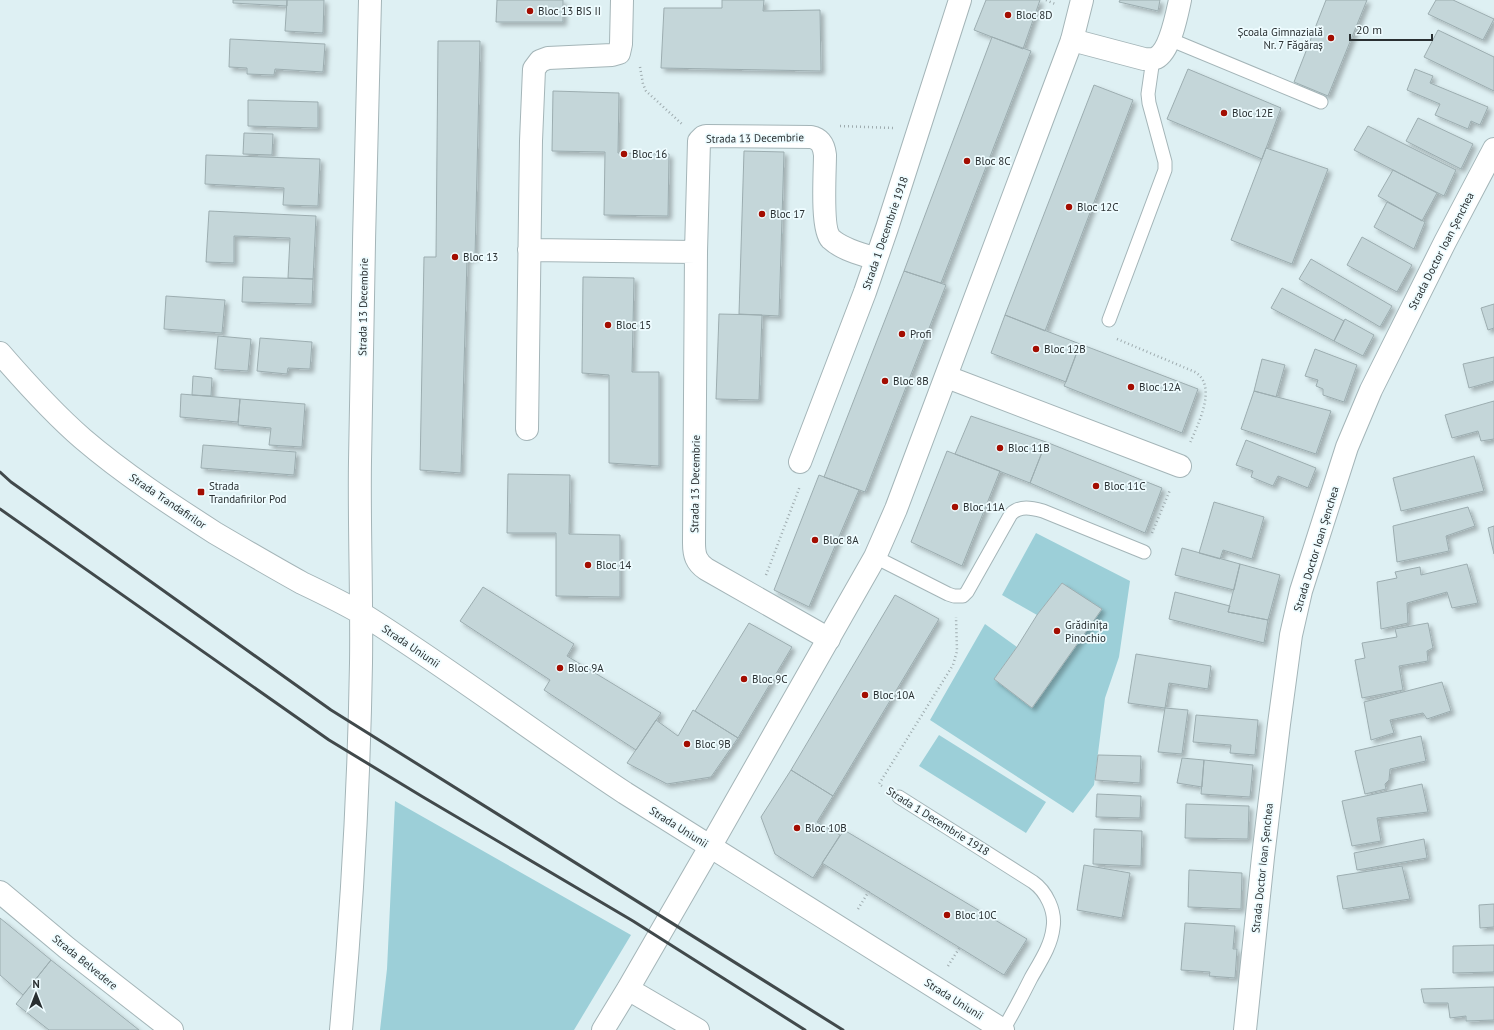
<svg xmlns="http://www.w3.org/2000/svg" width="1494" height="1030" font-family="'PT Sans',sans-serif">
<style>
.green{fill:#9ccfd8}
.building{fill:#c4d6d9;stroke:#9cadb0;filter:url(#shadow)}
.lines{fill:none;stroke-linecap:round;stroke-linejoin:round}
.lane-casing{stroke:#a4b5b8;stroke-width:15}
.street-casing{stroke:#a4b5b8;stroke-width:24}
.secondary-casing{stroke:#a4b5b8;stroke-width:24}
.path{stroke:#9eabae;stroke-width:2.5;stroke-dasharray:1 3;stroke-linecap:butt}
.lane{stroke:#fff;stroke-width:13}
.street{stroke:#fff;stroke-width:22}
.secondary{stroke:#fff;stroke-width:22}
.rail{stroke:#41494b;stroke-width:3}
.poi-dot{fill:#a30d01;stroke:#eefcff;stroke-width:1.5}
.labels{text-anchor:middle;stroke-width:3.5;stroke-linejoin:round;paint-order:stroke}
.poi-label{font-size:11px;fill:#292f31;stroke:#eefcff;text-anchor:start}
.street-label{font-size:11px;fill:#292f31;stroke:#eefcff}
</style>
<defs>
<filter id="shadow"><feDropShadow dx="3.5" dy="3.5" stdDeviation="2" flood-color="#0004"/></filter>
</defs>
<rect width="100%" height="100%" fill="#def0f3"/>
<path class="green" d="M1036,533L1130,581L1119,657L1105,698L1094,785L1073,813L930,720L985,624L1017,647L994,679L1032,708L1101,610L1062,583L1037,615L1002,595Z
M939,735L1046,802L1026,833L919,766Z
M395,801L631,935L574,1030H380L387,969Z"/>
<path class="building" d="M233,0H287V6L233,3Z
M287,0H324L323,33L285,31Z
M497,0H563V22H496Z
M722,0H764L763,11L820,10L821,71L661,68L664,8H722Z
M986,0H1040L1023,49L974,30Z
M1120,0H1160L1158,11L1119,2Z
M1326,0H1367L1328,96L1294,82Z
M1436,0H1453L1494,19L1483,40L1428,14Z
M1438,30L1494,57V91L1424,57Z
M992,37L1031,51L941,283L904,271Z
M230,39L325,44L323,72L275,69L274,75L247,74V68L229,67Z
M438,41H480L475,257L467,259L461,473L420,470L424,257H436Z
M1188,69L1281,108L1262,159L1167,119Z
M1415,69L1433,76L1430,83L1488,107L1480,125L1471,121L1468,129L1435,115L1440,104L1407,90Z
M1094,85L1133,100L1045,331L1005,315Z
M553,91L619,93L618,153L669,154L668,216L604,215L605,152L552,151Z
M248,100L318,102V128L248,126Z
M1418,118L1473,144L1461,169L1406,141Z
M1368,126L1456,170L1444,196L1354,150Z
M244,133L273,134L272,155L243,154Z
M1266,148L1328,169L1292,264L1231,240Z
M744,151L784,152L779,316L739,314Z
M206,155L320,159L318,206L283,205L284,188L205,184Z
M1393,170L1437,193L1422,221L1378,196Z
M1387,202L1425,222L1414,249L1374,227Z
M209,211L316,216L313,279L288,278L290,238L234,236V263L206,262Z
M1362,237L1412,265L1397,292L1347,265Z
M1311,259L1392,306L1380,327L1299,279Z
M904,271L946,285L865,492L824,477Z
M243,277L313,279L312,304L242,302Z
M583,277L634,278L632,372H659V466L609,463V375L582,373Z
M1282,288L1344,321L1334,341L1271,308Z
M166,296L225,300L222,333L164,329Z
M1494,304V328L1488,330L1481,308Z
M719,314L762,315L759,400L716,399Z
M1005,315L1080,344L1066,382L991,353Z
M1345,319L1374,335L1363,356L1334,341Z
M218,336L251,339L248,371L215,369Z
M260,338L312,342L310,369L288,368L287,374L257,371Z
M1080,344L1198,389L1182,433L1064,386Z
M1315,349L1357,365L1344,402L1323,395V389L1316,386L1318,380L1305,376Z
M1494,357V381L1469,388L1463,364Z
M1262,359L1285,365L1276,397L1254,391Z
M193,376L212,378L211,396L192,395Z
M1254,391L1331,411L1316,454L1241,429Z
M181,394L240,399L238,422L180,417Z
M240,399L305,404L302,447L269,445L271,428L238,425Z
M1494,401V439L1481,441L1478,431L1452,438L1445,415Z
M971,416L1046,442L1030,483L955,454Z
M1246,440L1316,468L1308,488L1278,476L1273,486L1251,477L1253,471L1236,465Z
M1046,442L1162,488L1145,533L1030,483Z
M203,445L296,452L294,475L201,468Z
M947,451L1000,471L962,566L911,542Z
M1474,456L1484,491L1401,511L1393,478Z
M508,474L570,475L569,534L620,535V597L556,596V533H507Z
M819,475L859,490L809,607L774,590Z
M1214,502L1264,517L1252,559L1223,550L1220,559L1199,553Z
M1468,507L1475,526L1446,536L1449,551L1397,562L1393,526Z
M1494,526V554L1488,528Z
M1182,548L1240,564L1234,590L1175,575Z
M1240,564L1280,575L1268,620L1228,612Z
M1467,564L1478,603L1452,608L1447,592L1407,603L1408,623L1381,629L1377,582L1397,578L1395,572L1420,567L1421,575Z
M1062,583L1102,609L1032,708L994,679L1017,647L1037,615Z
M483,587L574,644L567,656L661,713L636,750L544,690L550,680L460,621Z
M1175,592L1230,606L1228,612L1268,620L1264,643L1169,619Z
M895,595L939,619L833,796L791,770Z
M749,623L792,647L738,738L695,711Z
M1428,623L1433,648L1427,651L1428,661L1399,666L1403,690L1362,698L1355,660L1365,658L1362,643L1397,637L1395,629Z
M1136,654L1211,666L1208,689L1169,683L1165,708L1128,703Z
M1442,682L1451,711L1427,719L1423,713L1390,720L1394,733L1371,740L1364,702Z
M1165,708L1188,710L1182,754L1158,752Z
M693,710L738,738L711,777L667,784L627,763L656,720L678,736Z
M1196,715L1258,720L1255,755L1230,753L1231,745L1193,742Z
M1421,736L1426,761L1390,769L1389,780L1385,784L1386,789L1365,794L1355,751Z
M1098,755L1141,756L1140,783L1095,780Z
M1182,758L1204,760L1202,787L1177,783Z
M1204,760L1253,765L1250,797L1201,794Z
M791,770L833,796L817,822L840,835L813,878L775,854L761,817Z
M1422,784L1428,812L1377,818L1381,841L1352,846L1342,801Z
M1097,794L1141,796L1140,818L1096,817Z
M1186,804L1249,806L1248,839L1185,838Z
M1094,829L1142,831L1141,866L1093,864Z
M844,830L1027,939L1004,975L822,863Z
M1424,839L1427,858L1357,870L1354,853Z
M1084,865L1130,873L1122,918L1077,910Z
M1402,866L1410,899L1343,909L1337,876Z
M1189,870L1242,873L1241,909L1188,907Z
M1494,904V927L1480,928L1479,905Z
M0,918L51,960L23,995L0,975Z
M1185,923L1235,926L1233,949H1237L1235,978L1209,976L1210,972L1181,970Z
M1494,945V972L1453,973V946Z
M51,960L139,1030H49L16,1004Z
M1494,987V1020L1466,1021V1016L1450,1018L1448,1003H1424L1421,989Z"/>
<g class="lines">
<g class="lane-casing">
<path id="lane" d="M1169,39L1321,102
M1109,320L1165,170V162L1149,103L1148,94L1153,59
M875,557L948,594L954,596H963L967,592L1011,514C1020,505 1032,508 1043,511L1144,552
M899,797L1033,882C1046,891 1056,911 1053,928C1051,946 1040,962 1031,978C1022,996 1013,1013 1003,1030"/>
</g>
<g class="street-casing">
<path id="street" d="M1072,40L1144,59C1148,59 1152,60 1156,58C1170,51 1177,14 1180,0
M529,250L696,252
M947,377L1180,466
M527,429L531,141L534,69L540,61L548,58L612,55L619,53L621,44L622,0
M800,462L865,292L887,228L960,0
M829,639L706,569C696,562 694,555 694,543L696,252L699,141L703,137L706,136L811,137C821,139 824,146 825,155C825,171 821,229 831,239C843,250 862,254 876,259
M0,892L67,948L172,1030
M628,989L698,1030
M603,1030L628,989L710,847
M1245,1030L1263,857L1279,724L1291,635L1301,591L1347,447L1371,390L1445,242L1494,149"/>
</g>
<g class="secondary-casing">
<path id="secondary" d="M0,353C26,383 53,413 83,439C124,474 170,504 215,533C244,550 273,567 302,583C323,593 344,603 364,615C453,671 537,735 625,793L1003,1030
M710,847L875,557L896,509L1072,40L1082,0
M341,1030C352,908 359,785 361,663C362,596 359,528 360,461C362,307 366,154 370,0"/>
</g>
<path class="path" d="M1046,0L1055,4
M640,67L643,84L646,91L682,124
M840,126L893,128
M1117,339L1195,372C1218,386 1198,424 1190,443
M1152,533L1170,490
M766,575L800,486
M882,786L879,784L953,665L957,651L956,617
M858,909L869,891
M948,966L960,947"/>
<use href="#lane" class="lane"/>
<use href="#street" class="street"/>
<use href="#secondary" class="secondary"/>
<path class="rail" d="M0,472L11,482L331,710L843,1030
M0,509L329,740L423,797L633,921L805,1030"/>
</g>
<g class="poi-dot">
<circle cx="530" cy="11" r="4"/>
<circle cx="1008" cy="15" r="4"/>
<circle cx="1331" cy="38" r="4"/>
<circle cx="1224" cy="113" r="4"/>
<circle cx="624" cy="154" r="4"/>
<circle cx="967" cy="161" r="4"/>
<circle cx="1069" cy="207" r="4"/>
<circle cx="762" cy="214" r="4"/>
<circle cx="455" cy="257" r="4"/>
<circle cx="608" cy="325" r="4"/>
<circle cx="902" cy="334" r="4"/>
<circle cx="1036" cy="349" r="4"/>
<circle cx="885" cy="381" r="4"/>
<circle cx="1131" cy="387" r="4"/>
<circle cx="1000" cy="448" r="4"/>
<circle cx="1096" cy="486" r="4"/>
<rect x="197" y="488" width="8" height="8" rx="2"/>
<circle cx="955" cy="507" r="4"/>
<circle cx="815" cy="540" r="4"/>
<circle cx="588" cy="565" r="4"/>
<circle cx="1057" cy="631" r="4"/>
<circle cx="560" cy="668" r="4"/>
<circle cx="744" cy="679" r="4"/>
<circle cx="865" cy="695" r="4"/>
<circle cx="687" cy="744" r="4"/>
<circle cx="797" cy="828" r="4"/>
<circle cx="947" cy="915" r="4"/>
</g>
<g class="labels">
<g class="poi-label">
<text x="538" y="15">Bloc 13 BIS II</text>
<text x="1016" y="19">Bloc 8D</text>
<text x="1323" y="36" text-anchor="end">Școala Gimnazială<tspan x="1323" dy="13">Nr. 7 Făgăraș</tspan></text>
<text x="1232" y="117">Bloc 12E</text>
<text x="632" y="158">Bloc 16</text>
<text x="975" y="165">Bloc 8C</text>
<text x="1077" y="211">Bloc 12C</text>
<text x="770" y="218">Bloc 17</text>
<text x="463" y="261">Bloc 13</text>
<text x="616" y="329">Bloc 15</text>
<text x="910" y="338">Profi</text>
<text x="1044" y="353">Bloc 12B</text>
<text x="893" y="385">Bloc 8B</text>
<text x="1139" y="391">Bloc 12A</text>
<text x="1008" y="452">Bloc 11B</text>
<text x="209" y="490">Strada<tspan x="209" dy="13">Trandafirilor Pod</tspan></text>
<text x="1104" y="490">Bloc 11C</text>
<text x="963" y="511">Bloc 11A</text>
<text x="823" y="544">Bloc 8A</text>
<text x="596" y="569">Bloc 14</text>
<text x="1065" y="629">Grădinița<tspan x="1065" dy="13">Pinochio</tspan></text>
<text x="568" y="672">Bloc 9A</text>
<text x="752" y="683">Bloc 9C</text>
<text x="873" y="699">Bloc 10A</text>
<text x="695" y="748">Bloc 9B</text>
<text x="805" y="832">Bloc 10B</text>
<text x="955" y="919">Bloc 10C</text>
</g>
<g class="street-label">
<text transform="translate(755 138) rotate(-1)" y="4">Strada 13 Decembrie</text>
<text transform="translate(885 233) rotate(-71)" y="4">Strada 1 Decembrie 1918</text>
<text transform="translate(1441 251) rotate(-63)" y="4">Strada Doctor Ioan Șenchea</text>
<text transform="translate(363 307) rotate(-89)" y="4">Strada 13 Decembrie</text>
<text transform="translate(695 484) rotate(-89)" y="4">Strada 13 Decembrie</text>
<text transform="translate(168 501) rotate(34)" y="4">Strada Trandafirilor</text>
<text transform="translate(1316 549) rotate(-73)" y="4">Strada Doctor Ioan Șenchea</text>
<text transform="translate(411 646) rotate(34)" y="4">Strada Uniunii</text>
<text transform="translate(938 821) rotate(32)" y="4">Strada 1 Decembrie 1918</text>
<text transform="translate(679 827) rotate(32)" y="4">Strada Uniunii</text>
<text transform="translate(1262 868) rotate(-84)" y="4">Strada Doctor Ioan Șenchea</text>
<text transform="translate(85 962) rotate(39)" y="4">Strada Belvedere</text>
<text transform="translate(954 999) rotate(32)" y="4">Strada Uniunii</text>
</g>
</g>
<g transform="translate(36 994)" stroke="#eefcff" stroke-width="3" paint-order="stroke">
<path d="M0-3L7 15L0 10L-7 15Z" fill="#292f31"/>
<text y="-6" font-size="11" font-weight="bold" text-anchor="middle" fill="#292f31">N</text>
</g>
<path d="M1350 34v6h82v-6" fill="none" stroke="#292f31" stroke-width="2"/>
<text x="1356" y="34" font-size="12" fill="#292f31" stroke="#eefcff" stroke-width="3" paint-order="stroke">20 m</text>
</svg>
